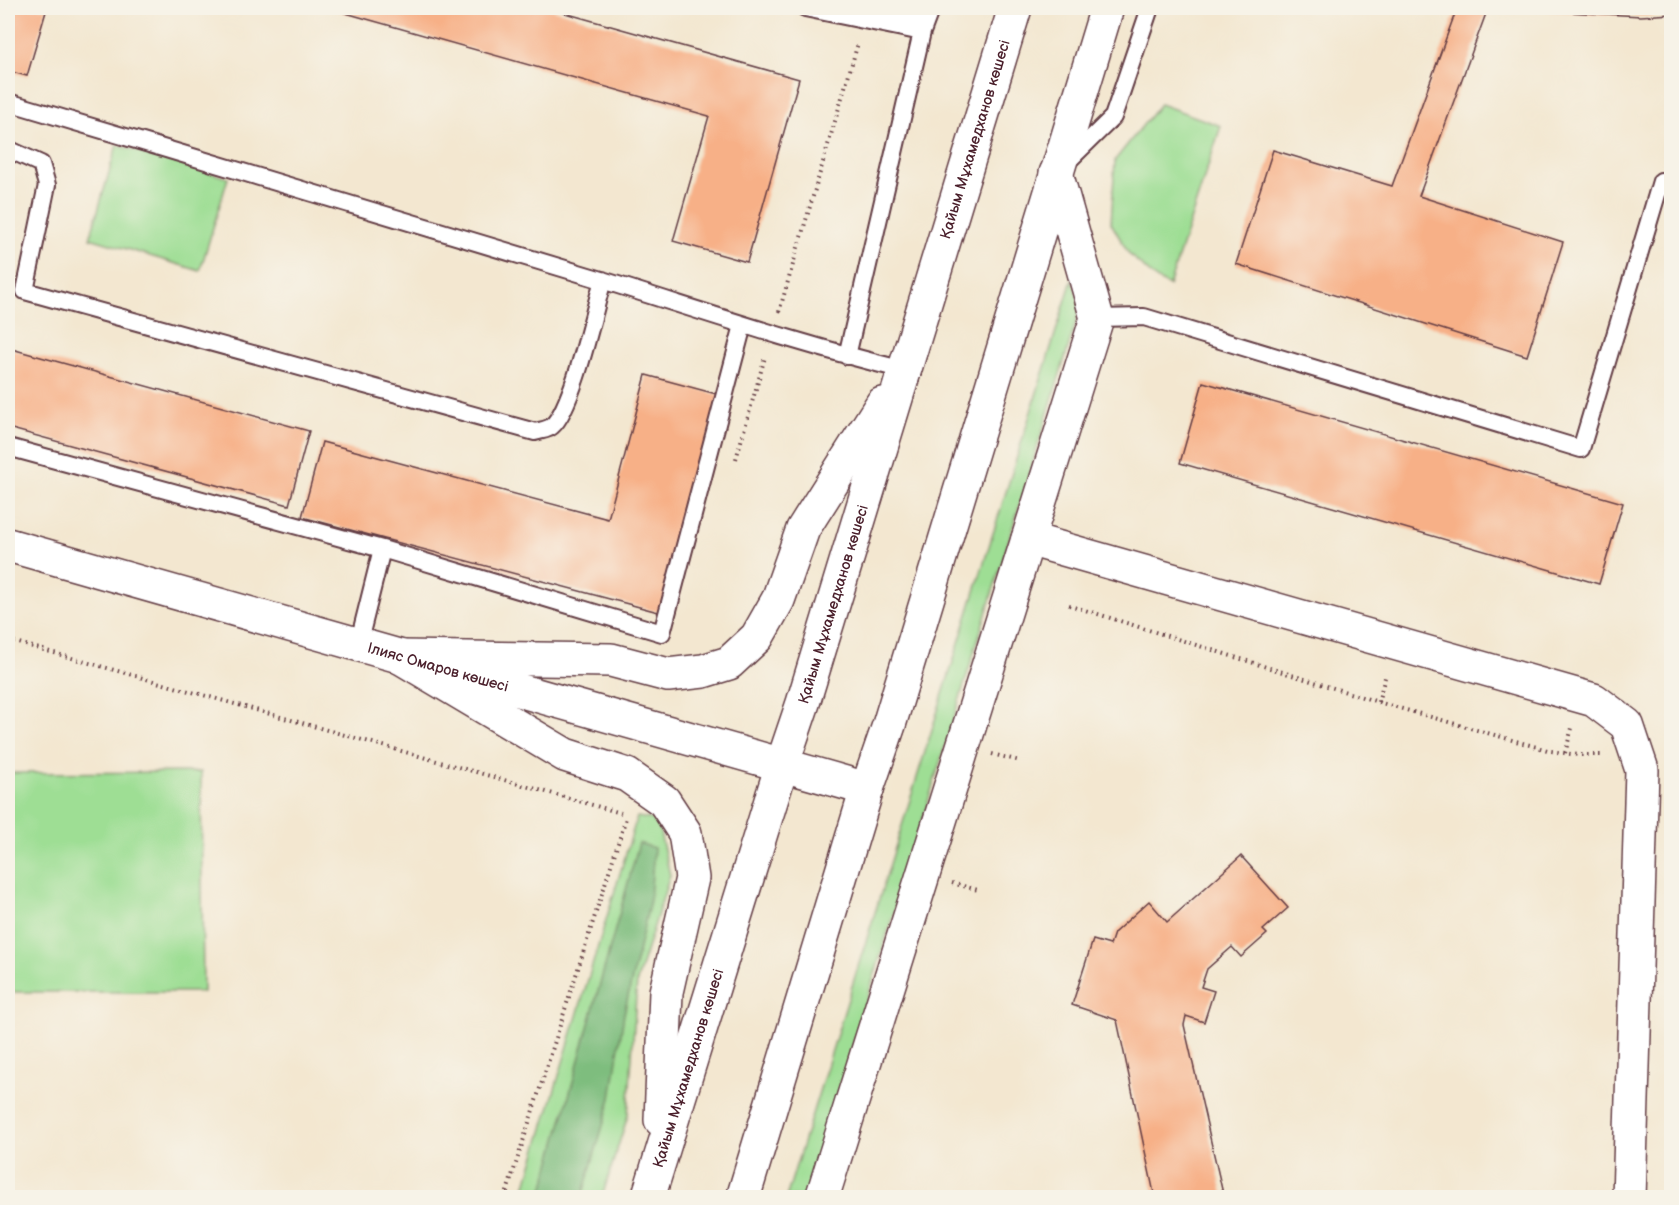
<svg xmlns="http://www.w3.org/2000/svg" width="1679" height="1205" font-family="'Balsamiq Sans',sans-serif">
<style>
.green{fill:#9ede94;stroke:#747e60;stroke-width:1.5}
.forest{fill:#7ebd7e;stroke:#646e54;stroke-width:1.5}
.building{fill:#f7b087}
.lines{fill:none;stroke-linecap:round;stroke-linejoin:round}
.service-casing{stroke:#633d44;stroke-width:20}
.minor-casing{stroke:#633d44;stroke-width:36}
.secondary-casing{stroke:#633d44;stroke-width:36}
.path{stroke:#633d44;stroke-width:4;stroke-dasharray:1.5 4.5;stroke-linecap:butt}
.service{stroke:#fff;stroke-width:16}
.minor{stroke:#fff;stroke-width:33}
.secondary{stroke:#fff;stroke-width:33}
.labels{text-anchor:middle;stroke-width:4.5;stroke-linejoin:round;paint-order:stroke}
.street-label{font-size:15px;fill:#4a1f2b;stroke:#f7f3e8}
</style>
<rect width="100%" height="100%" fill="#f7f3e8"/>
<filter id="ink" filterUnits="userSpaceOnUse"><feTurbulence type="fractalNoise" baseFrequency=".0167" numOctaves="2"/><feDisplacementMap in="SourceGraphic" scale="12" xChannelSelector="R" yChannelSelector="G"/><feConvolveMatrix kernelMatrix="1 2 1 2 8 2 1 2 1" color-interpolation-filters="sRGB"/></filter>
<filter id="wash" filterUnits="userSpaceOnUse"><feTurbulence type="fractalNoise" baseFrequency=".008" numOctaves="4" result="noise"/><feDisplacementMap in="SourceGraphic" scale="24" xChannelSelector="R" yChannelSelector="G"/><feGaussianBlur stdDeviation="1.35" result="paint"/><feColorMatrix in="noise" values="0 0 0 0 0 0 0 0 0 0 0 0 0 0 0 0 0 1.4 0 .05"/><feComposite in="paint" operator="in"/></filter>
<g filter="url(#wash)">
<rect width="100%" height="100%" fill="#f3e7d0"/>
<path class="green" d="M1160,104L1221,126L1169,286L1156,279L1129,254L1111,223L1115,160Z
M117,145L228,178L200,271L90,238Z
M1072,280L1081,306L806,1197L786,1198Z
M201,772L203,992H8V773Z
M637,817L657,820L670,875L637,981L628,1115L602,1197L522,1198Z"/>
<path class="forest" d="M639,843L654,848L650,900L624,1014L611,1098L582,1197H541Z"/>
<g id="blocks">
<path class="building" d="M8,8H47L27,76L8,71Z
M328,8H547L799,79L747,262L673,241L709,116Z
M1457,8H1488L1419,196L1563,242L1527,356L1236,264L1273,150L1392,186Z
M1537,8H1672V14L1641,16L1550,11Z
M8,348L309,431L289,505L8,428Z
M646,375L720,395L662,613L302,517L322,442L608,519Z
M1203,382L1623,503L1599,584L1180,463Z
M1241,856L1288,908L1263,930L1267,934L1241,957L1232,947L1207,969L1201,987L1214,991L1204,1022L1186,1016L1184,1025L1224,1198H1155L1117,1020L1072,1005L1093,940L1110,945L1114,933L1149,901L1167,922Z"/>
</g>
</g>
<g filter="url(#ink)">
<use href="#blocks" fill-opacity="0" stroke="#633d44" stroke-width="1.5"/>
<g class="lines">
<g class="service-casing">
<path id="service" d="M805,8L922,32
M868,8L926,21
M8,102C206,161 404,219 602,280C702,311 801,345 904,370
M8,149L41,164L47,185L25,291L535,432C541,430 548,430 552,426C573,408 594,310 603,280
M1067,162L1113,117L1150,8
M1097,318L1144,317L1581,449L1661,181
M847,356L922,32L931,8
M8,447L382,549L662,633L743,325
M358,645L382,549"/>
</g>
<g class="minor-casing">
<g id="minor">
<path d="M1028,539L1594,700L1627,725L1642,770L1629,1198"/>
<path id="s1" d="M8,545L867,789"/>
<path d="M822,1198L1097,318L1056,173"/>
</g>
</g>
<g class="secondary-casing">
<g id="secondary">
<path d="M400,657L611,660L668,675L703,671L729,663L757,637L778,600L803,529L882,404"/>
<path d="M402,658L565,755L627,775L664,801L685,833L692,878L666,992L661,1120"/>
<path id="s2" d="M648,1198L782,765L803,703L1015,8"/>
<path d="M743,1198L867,789L889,725L1107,8"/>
</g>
</g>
<path class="path" d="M779,312L858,43
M736,459L765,357
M1069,605L1378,702L1551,751L1578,755H1605
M8,640L621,813
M1378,702L1386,674
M1565,753L1572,728
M992,754L1020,761
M952,883L978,890
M505,1198L627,815"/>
<use href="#service" class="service"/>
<use href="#minor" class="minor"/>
<use href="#secondary" class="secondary"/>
</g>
</g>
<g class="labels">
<g class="street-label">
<text dy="5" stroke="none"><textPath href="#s2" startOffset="1108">Қайым Мұхамедханов көшесі</textPath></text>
<text dy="5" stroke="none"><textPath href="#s2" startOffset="622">Қайым Мұхамедханов көшесі</textPath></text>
<text dy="5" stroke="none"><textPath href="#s1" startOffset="447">Ілияс Омаров көшесі</textPath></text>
<text dy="5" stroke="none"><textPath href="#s2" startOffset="136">Қайым Мұхамедханов көшесі</textPath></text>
</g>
</g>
<rect width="1679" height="1205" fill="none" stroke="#f7f3e8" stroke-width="30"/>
</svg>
